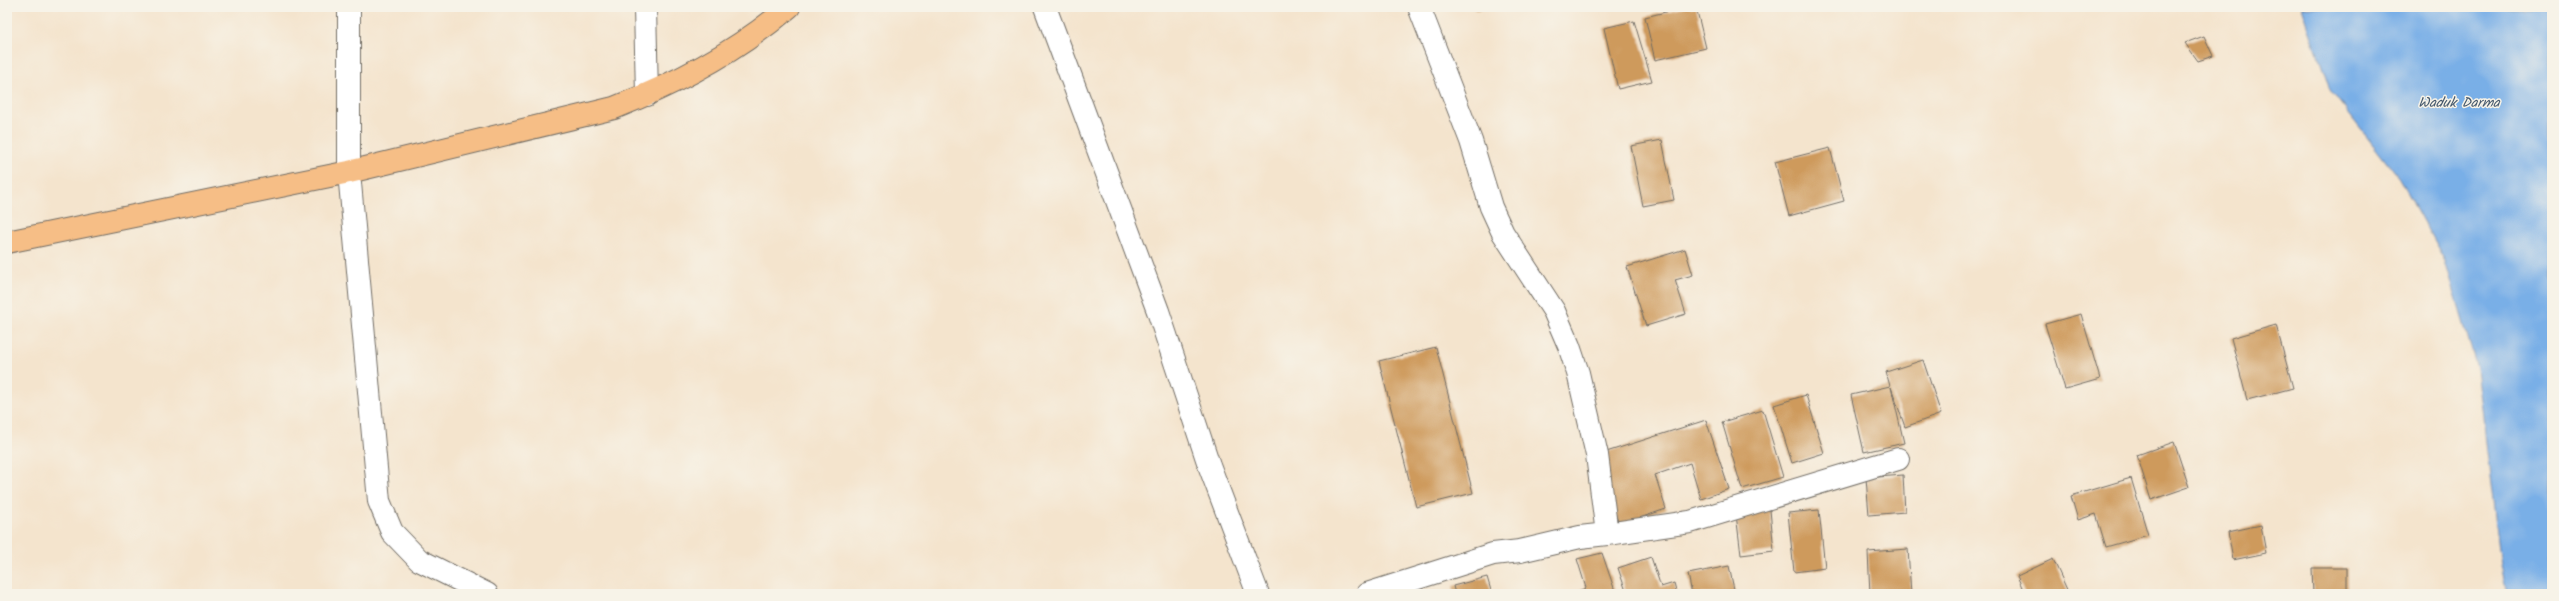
<svg xmlns="http://www.w3.org/2000/svg" width="2559" height="601" font-family="Kalam,sans-serif">
<style>
.water{fill:#79afe7;stroke:#526d89}
.building{fill:#ce9a5c}
.lines{fill:none;stroke-linecap:round;stroke-linejoin:round}
.minor-casing{stroke:#716c64;stroke-width:24}
.trunk-casing{stroke:#716c64;stroke-width:24}
.minor{stroke:#fff;stroke-width:22}
.trunk{stroke:#f6be86;stroke-width:22}
.labels{text-anchor:middle;stroke-width:3;stroke-linejoin:round;paint-order:stroke}
.water-label{font-size:14px;font-style:italic;fill:#46596d;stroke:#f7f3e8}
</style>
<rect width="100%" height="100%" fill="#f7f3e8"/>
<filter id="ink" filterUnits="userSpaceOnUse"><feTurbulence type="fractalNoise" baseFrequency=".025" numOctaves="2"/><feDisplacementMap in="SourceGraphic" scale="8" xChannelSelector="R" yChannelSelector="G"/><feConvolveMatrix kernelMatrix="1 2 1 2 8 2 1 2 1" color-interpolation-filters="sRGB"/></filter>
<filter id="wash" filterUnits="userSpaceOnUse"><feTurbulence type="fractalNoise" baseFrequency=".012" numOctaves="4" result="noise"/><feDisplacementMap in="SourceGraphic" scale="16" xChannelSelector="R" yChannelSelector="G"/><feGaussianBlur stdDeviation="0.9" result="paint"/><feColorMatrix in="noise" values="0 0 0 0 0 0 0 0 0 0 0 0 0 0 0 0 0 1.4 0 .05"/><feComposite in="paint" operator="in"/></filter>
<g filter="url(#wash)">
<rect width="100%" height="100%" fill="#f4e4cd"/>
<path class="water" d="M2302,7H2552V594H2507L2501,566L2477,368L2445,261L2399,178L2330,90Z"/>
<g id="blocks">
<path class="building" d="M1474,7H1487V8L1475,10Z
M1686,7H1696L1706,48L1655,60L1645,17Z
M1634,21L1652,81L1618,89L1604,28Z
M2204,36L2213,56L2198,61L2185,43Z
M1662,140L1674,200L1643,206L1631,146Z
M1830,148L1844,201L1789,216L1775,162Z
M1685,249L1693,275L1675,280L1686,314L1646,326L1627,267Z
M2081,314L2100,379L2065,389L2045,324Z
M2276,325L2293,388L2247,400L2231,338Z
M1436,347L1473,493L1416,507L1379,361Z
M1923,360L1941,414L1905,427L1891,387L1904,443L1864,452L1851,395L1890,386L1886,372Z
M1806,395L1824,453L1792,463L1774,405Z
M1763,410L1783,477L1742,489L1722,422Z
M1706,420L1729,489L1701,499L1690,463L1655,475L1666,509L1619,525L1597,455Z
M2174,442L2189,487L2151,500L2137,455Z
M1903,475L1905,512L1869,515L1866,478Z
M2131,478L2148,535L2106,547L2096,514L2078,520L2071,496Z
M1770,510L1774,551L1741,555L1736,514Z
M1819,510L1825,568L1794,572L1788,513Z
M2261,525L2266,553L2233,560L2228,532Z
M1908,549L1911,594H1870L1868,552Z
M1602,553L1616,594H1570L1586,588L1577,559Z
M1651,557L1661,587L1674,583L1677,594H1627L1618,568Z
M2053,559L2069,594H2025L2017,576Z
M1729,566L1735,594H1692L1688,574Z
M2312,568H2347V594H2313Z
M1487,577L1492,594H1455L1453,586Z
M1929,592V594H1913V593Z"/>
</g>
</g>
<g filter="url(#ink)">
<use href="#blocks" fill-opacity="0" stroke="#716c64" stroke-width="1"/>
<g class="lines">
<g class="minor-casing">
<path id="minor" d="M349,7V172L379,501L392,532L419,560L487,594
M645,7L647,95
M1045,7L1158,311L1209,465L1258,594
M1607,534L1690,522L1898,459
M1367,594L1493,554L1520,551L1580,537L1607,534L1597,455L1578,373L1569,346L1554,311L1503,233L1491,207L1471,141L1419,7"/>
</g>
<g class="trunk-casing">
<path id="trunk" d="M7,242L349,172L614,108C678,83 737,52 789,7"/>
</g>
<use href="#minor" class="minor"/>
<use href="#trunk" class="trunk"/>
</g>
</g>
<g class="labels">
<g class="water-label">
<text x="2459" y="107">Waduk Darma</text>
</g>
</g>
<rect width="2559" height="601" fill="none" stroke="#f7f3e8" stroke-width="24"/>
</svg>
